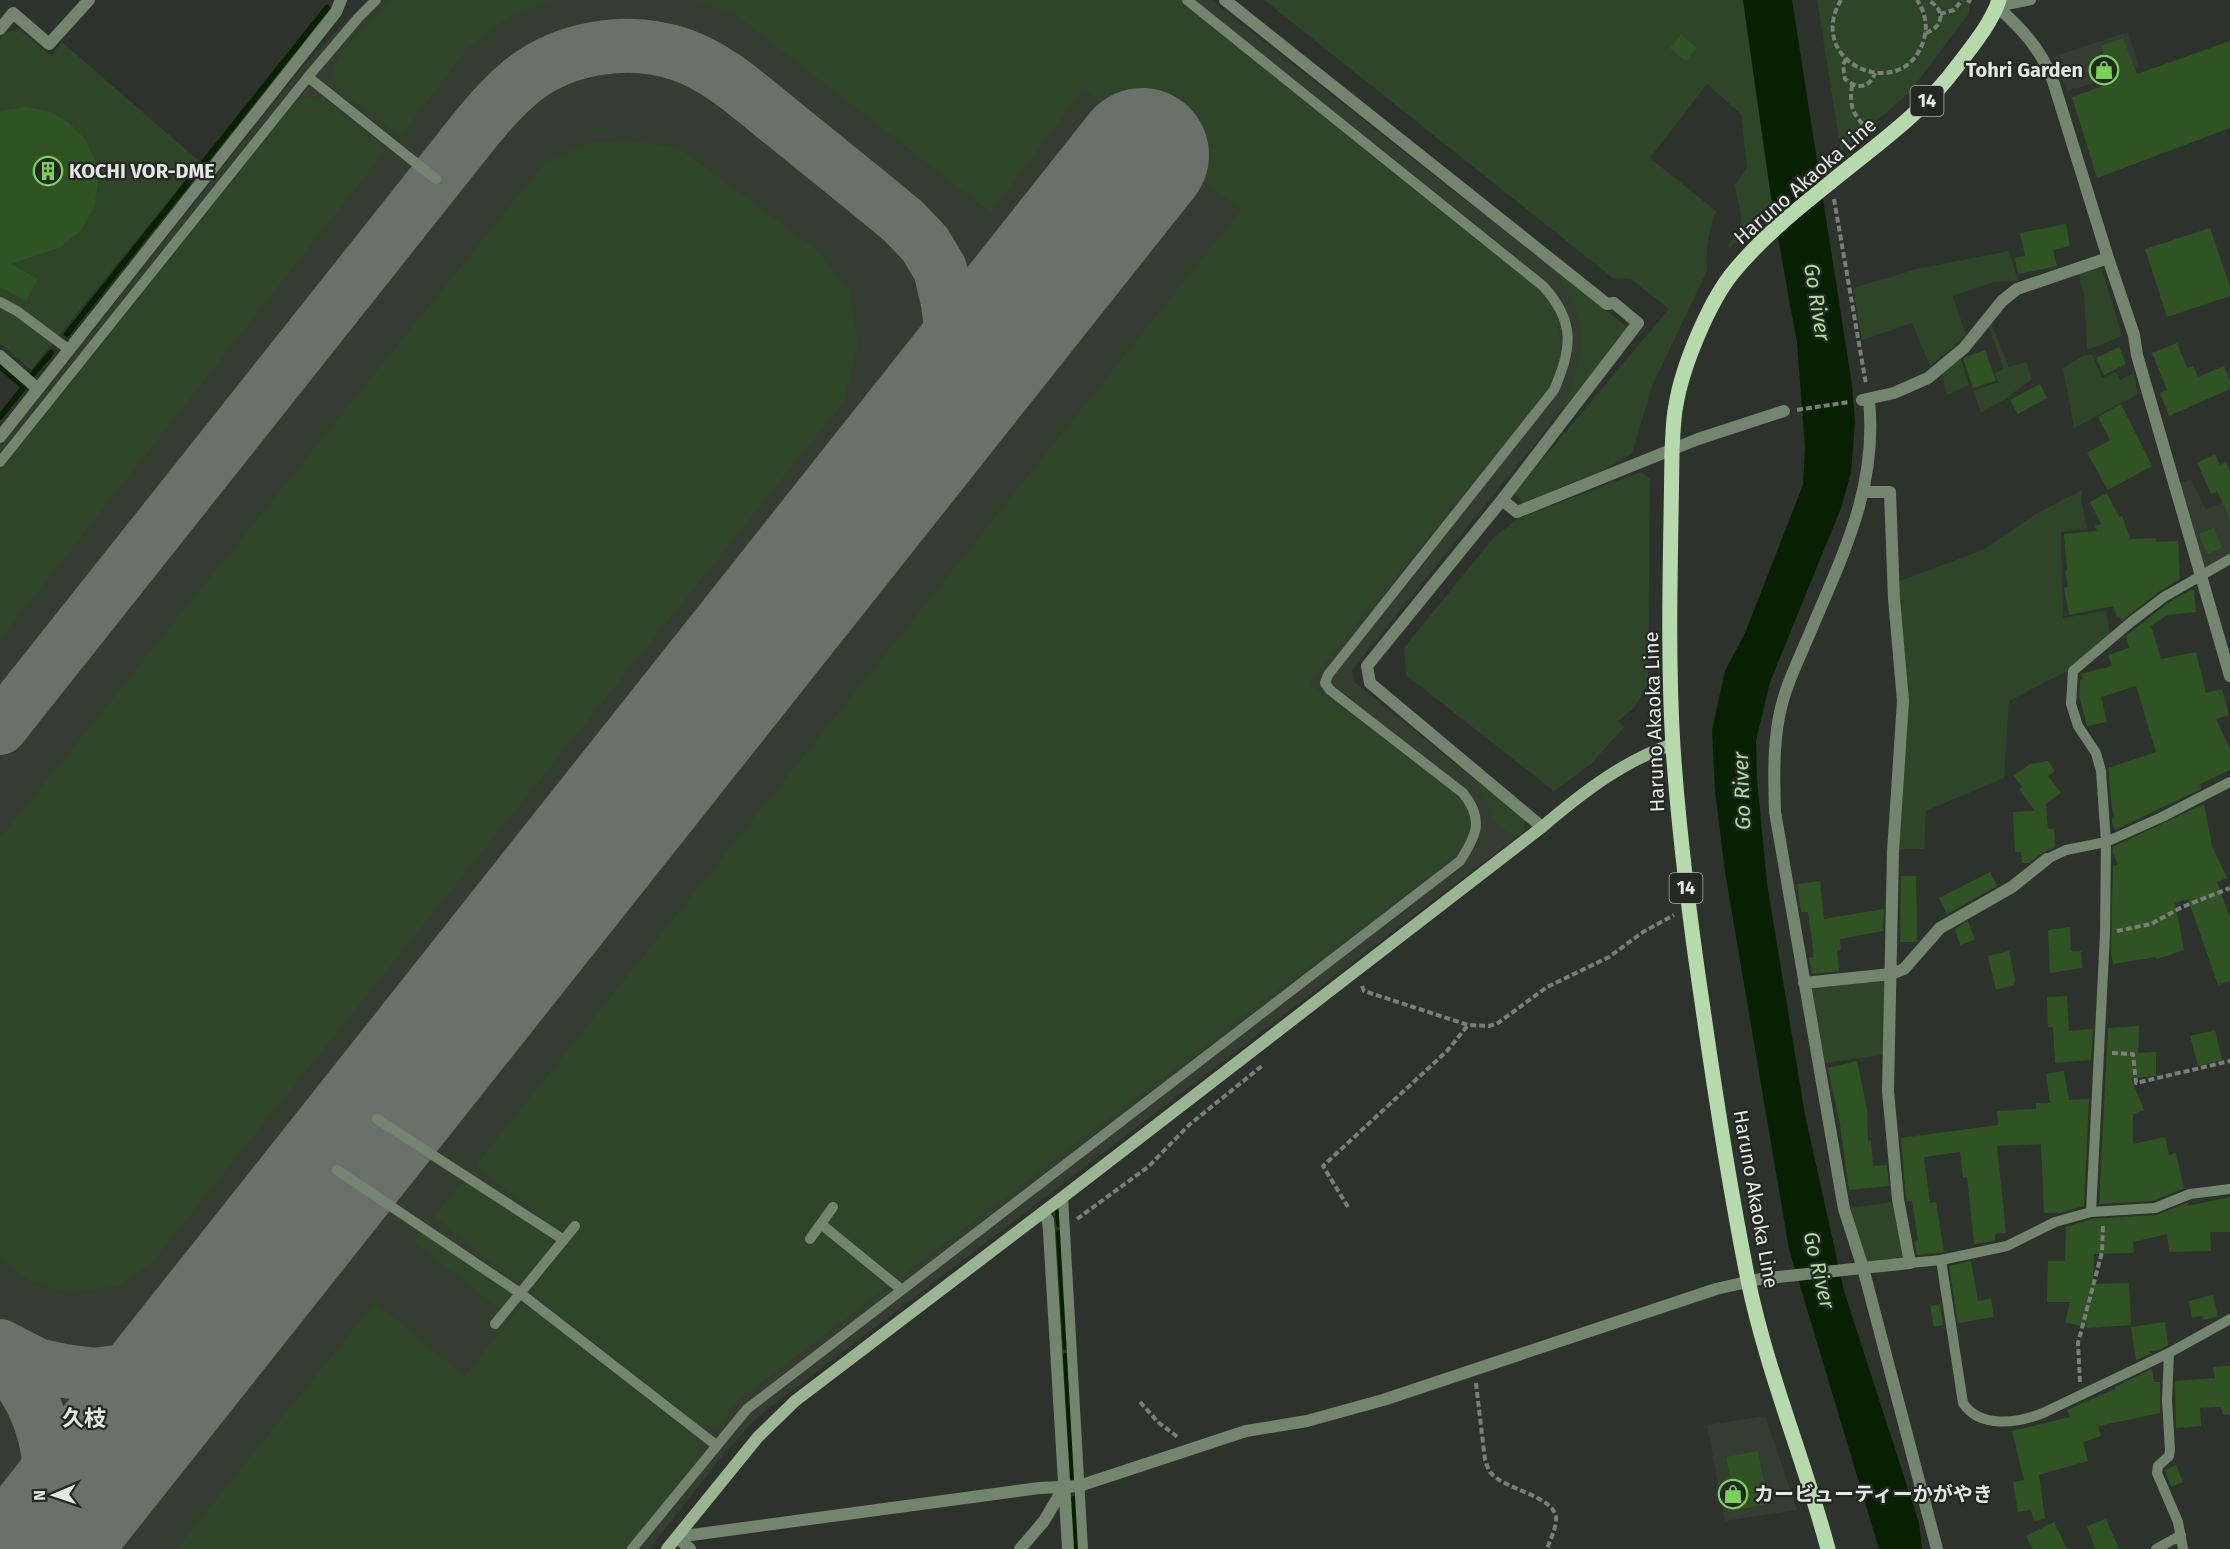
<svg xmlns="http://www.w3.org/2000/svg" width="2230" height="1549" font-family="'Fira Sans','Noto Sans JP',sans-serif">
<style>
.built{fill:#353c32}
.green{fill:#2f4528}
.water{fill:#062000}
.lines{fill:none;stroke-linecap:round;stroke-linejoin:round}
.stream{stroke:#062000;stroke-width:6}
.taxiway{stroke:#6c706b;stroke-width:54}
.runway{stroke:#6c706b;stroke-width:134}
.building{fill:#305323}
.path{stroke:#7a7e79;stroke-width:4;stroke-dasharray:6 3;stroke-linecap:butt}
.lane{stroke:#74856f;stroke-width:10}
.street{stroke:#74856f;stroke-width:12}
.secondary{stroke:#9ab591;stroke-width:12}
.primary{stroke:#b7daac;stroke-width:15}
.labels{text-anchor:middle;stroke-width:4.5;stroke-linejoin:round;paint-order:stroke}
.shield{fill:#242823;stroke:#abaeab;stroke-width:1.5}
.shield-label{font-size:18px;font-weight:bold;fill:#e5e8e5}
.poi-label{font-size:20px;font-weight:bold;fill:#e5e8e5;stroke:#242823;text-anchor:start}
.street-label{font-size:20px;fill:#e5e8e5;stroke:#242823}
.water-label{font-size:21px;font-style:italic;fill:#a8e095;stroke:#242823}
.quarter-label{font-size:22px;font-weight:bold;fill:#e5e8e5;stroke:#242823}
</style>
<rect width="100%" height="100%" fill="#2e322d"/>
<path class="built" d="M367,0H1211L1628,328L1352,670L1353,681L1525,820L1524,831L759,1416L727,1450L649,1549H0V447L303,66Z
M2128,32L2139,67L2067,92L2053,57Z
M2191,479L2206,510L2230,499V555L2202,577L2175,485Z
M1765,1416L1797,1510L1725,1521L1707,1425Z"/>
<path class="green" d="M392,0H552L509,17L467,49L400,137L341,92C336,88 333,83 332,77C332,55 376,14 392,0Z
M694,0H1176L1533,282C1560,311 1567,341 1555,379L1309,683L1461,797C1480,821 1474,833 1456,855L739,1400L718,1427H701L530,1291L582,1226L574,1220L560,1232L475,1166L1241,210L1084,89L991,213L737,16Z
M1264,0H1743L1772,204L1730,248L1728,246L1742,222L1735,185L1747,168L1741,114L1707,84L1650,158L1716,211C1709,232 1705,249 1707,271L1652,386L1632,453L1606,469L1524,503L1514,493L1669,309L1631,279L1613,278Z
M1817,0H1965L1970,3L1969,13L1909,93L1841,151Z
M19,29L51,56L62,42L200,162L31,370L0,343V38L5,33Z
M308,97L324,100L386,150L0,640V472L293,104Z
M627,140L679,148L815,248L850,290L858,345L844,402L152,1263L119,1286L67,1293L28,1280L0,1258V838L545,162L591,142Z
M2009,251L2018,281L1994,282L1953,296L1966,335L1930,366L1912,323L1862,340L1853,288L1917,269Z
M2095,266L2102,270L2122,336L2092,348L2087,349L2084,294L2078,272Z
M1553,269L1628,328L1562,411C1586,351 1592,324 1553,269Z
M1991,323L2009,367L2026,362L2032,379L2005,399L1981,413L1973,391L1998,382L1995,373L2004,369L1989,327Z
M2085,355H2092L2102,378L2116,372L2120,380L2133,373L2138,394L2074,428L2063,368Z
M1961,359L1969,385L1947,395L1942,372Z
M1641,472L1650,479L1648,684L1634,708L1618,721L1624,727L1591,764L1554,791L1406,675L1404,648L1494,537L1519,518Z
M2082,490L2081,500L2087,529L2061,532L2063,618L2106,611L2111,640L2073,671L2063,673L2009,701L2004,778L1926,811L1924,849H1897L1898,582L1985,549L2034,515Z
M1477,781L1525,820L1524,831L1515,838L1492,819L1491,812Z
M1891,974L1889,1054L1818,1064L1804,983Z
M470,1173L550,1237L551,1249L527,1280L514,1281L434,1216Z
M1899,1201L1910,1263L1863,1268L1844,1209Z
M426,1226L509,1291L510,1301L502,1311L413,1242Z
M375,1302L464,1376L523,1304H527L694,1436L701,1447L699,1460L629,1549H176Z"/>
<path class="water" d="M1743,0H1792L1852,385L1855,422L1851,472L1841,508L1770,682L1756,741L1757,779L1767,884L1805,1115L1844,1291L1919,1523L1922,1549H1879L1789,1249L1725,872L1715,790L1712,730L1725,671L1745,633L1803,485L1805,447L1797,343L1772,204Z"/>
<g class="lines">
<path class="stream" d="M67,334L327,8
M0,366L24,387L0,417
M33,374L51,353
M1058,1213L1059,1224
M1059,1233L1066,1347
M1066,1356L1073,1477
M1074,1499L1077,1549"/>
<path class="taxiway" d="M0,728L436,179C460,150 488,110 516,86C559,47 628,36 682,55C719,68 750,97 780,121C821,154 862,187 903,221L925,244L940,269L948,303L952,338L943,396L936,420L917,438
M0,1346L37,1365L64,1371L96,1375L144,1368L189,1354L209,1331
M0,1355C38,1398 54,1443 49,1500C47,1517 44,1534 36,1549"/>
<path class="runway" d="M36,1549L1142,155"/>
</g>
<path class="building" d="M1681,34L1697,48L1686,61L1670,48Z
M2123,38L2137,74L2230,41V128L2097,178L2072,97L2114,82L2101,46Z
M25,107L48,111L68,122L85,139L95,160L98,183L94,208L81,230L61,247L11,264L38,279L26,301L0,287V111Z
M2066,224L2070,246L2053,250L2057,266L2018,274L2015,258L2025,256L2020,233Z
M2210,228L2230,287V296L2167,317L2145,249Z
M2177,343L2187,368L2193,366L2198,377L2224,366L2230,381V389L2169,416L2160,393L2167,390L2152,353Z
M2119,347L2126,364L2104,375L2096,358Z
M1985,350L1996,381L1973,388L1963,359L1968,356Z
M2040,384L2047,398L2018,414L2010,400Z
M2121,404L2152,466L2108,490L2087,453L2110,440L2098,417Z
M2215,454L2220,465L2226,462L2230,471V518L2217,491L2211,494L2197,463Z
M2107,493L2119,517L2122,516L2130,539L2156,538V542L2178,541L2180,579L2160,591L2121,621L2120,616L2117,617L2113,606L2069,615L2064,588L2068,587L2065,571L2067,570L2064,534L2097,531L2095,526L2101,524L2090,502Z
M2214,528L2222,548L2207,554L2199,534Z
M2191,590H2194L2196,612L2167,615L2151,626L2161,659L2196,652L2206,693L2222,689L2229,715L2216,719L2230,749V770L2200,784L2201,789L2115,830L2112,823V819L2115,818L2112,808L2108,768L2156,752L2136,686L2101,697L2107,722L2087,726L2079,695L2080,680L2083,679L2081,674L2112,666L2108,655L2129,648L2126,636L2168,603Z
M2048,761L2055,771L2048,776L2061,793L2046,804L2048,829H2054L2055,847L2042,853L2029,863H2022L2021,852H2015L2013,812L2035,811L2019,789L2022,787L2014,776L2030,764Z
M2204,804L2212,846L2227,878L2217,882L2230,917V981L2218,985L2188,899L2175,903L2184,950L2157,959L2156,957L2113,964L2111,953L2113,866L2118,865L2113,853V847Z
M1990,872L1997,886L1947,914L1939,898Z
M1901,876H1916L1917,942H1900Z
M1820,881L1824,919L1884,909L1883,931L1840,939L1841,950H1837L1839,971L1812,974L1809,958L1814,957L1808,912H1801L1797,884Z
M1968,921L1975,940L1960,945L1955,929Z
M2070,927L2071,951H2081L2082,968L2050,973L2048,930Z
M2009,951L2015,979L2014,985L1996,990L1988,956Z
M2067,996L2069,1031L2093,1029L2091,1060L2055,1063L2053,1027H2048L2047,997Z
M2139,1026L2138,1053L2156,1052V1076L2131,1078L2144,1110L2133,1114V1144L2165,1137L2169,1155L2176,1153L2184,1188L2153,1201L2099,1204L2108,1028Z
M2215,1030L2222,1060L2198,1066L2190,1036Z
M1857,1061L1867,1109L1868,1141L1871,1140L1873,1166L1887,1165L1889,1186L1849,1190L1840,1125L1828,1068Z
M2064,1071L2069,1100L2089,1099L2084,1206L2060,1213H2044L2041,1144L1997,1146L2006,1233L1995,1234V1241L1974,1244L1967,1177L1963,1178L1960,1152L1924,1157L1930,1203L1936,1202L1944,1252L1917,1255L1914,1241L1918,1240L1912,1201L1907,1202L1906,1198L1901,1138L1998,1125L1997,1111L2036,1109V1103H2050L2046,1074Z
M2230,1197V1232H2210L2211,1251L2169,1252L2167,1234L2133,1242L2134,1253L2094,1254L2093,1284L2129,1283L2131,1325L2088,1328L2065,1322L2070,1302H2047L2048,1261H2065L2066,1227L2092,1219L2156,1215L2187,1203L2188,1206Z
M1971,1261L1978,1301L1991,1298L1994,1317L1958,1323L1949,1266Z
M2213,1295L2218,1317L2203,1320L2202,1316L2192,1318L2189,1301Z
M1940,1304L1943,1325L1934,1327L1930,1306Z
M2165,1322L2168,1345L2159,1350L2150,1351V1354L2136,1360L2131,1327Z
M2230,1366V1414L2223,1415L2221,1407L2200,1408L2201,1426L2176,1428L2175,1381L2215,1378L2213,1367Z
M2152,1369L2154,1382H2160V1413L2098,1426L2101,1436L2083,1442L2088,1461L2039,1475L2045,1519L2034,1521L2031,1510L2018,1512L2013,1482L2024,1480L2012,1431L2070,1417L2067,1410L2115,1389V1387Z
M1758,1451L1768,1504L1737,1510L1726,1457Z
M2176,1465L2183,1482L2171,1487L2165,1470Z
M2106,1519L2119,1549H2095L2087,1526Z
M2054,1522L2067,1549H2033L2026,1536Z"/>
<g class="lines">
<path class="path" d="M1841,0C1803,64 1905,106 1924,39C1928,25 1925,12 1917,0
M1967,0L1971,2
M1940,14L1954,10L1962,0
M1926,33C1944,26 1946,10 1928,0
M1846,59L1843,65L1845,79C1857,89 1869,89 1875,73
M1852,85C1849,108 1853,114 1868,130
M1834,199L1866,384
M1797,410L1849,402
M2117,931L2151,924L2182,907L2230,888
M1362,986L1364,991L1468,1025L1489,1026L1498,1023L1547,987L1609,957L1643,932L1674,915
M2112,1053L2133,1054L2136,1083L2230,1061
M1348,1207L1323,1166L1447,1051L1468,1025
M1077,1219L1148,1167L1189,1125L1263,1065
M2080,1382L2078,1343L2102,1252L2103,1224
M1476,1383L1485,1460C1487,1465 1488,1470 1491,1473C1504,1489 1553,1496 1556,1517C1557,1527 1550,1540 1547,1549
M1140,1402L1159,1423L1179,1438"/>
<path class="lane" d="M1997,7L2031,0
M308,77L436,179
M0,302L17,311L68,349
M0,462L308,77L358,18L376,0
M2047,859L2066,850L2106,842L2162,817L2230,782
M377,1119L564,1240
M337,1170L520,1293L716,1445
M1063,1197L1083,1549
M2091,1212L2105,933L2106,842L2101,771L2096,753L2078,726L2071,704L2073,671L2131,622L2164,597L2230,559
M821,1224L902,1290
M810,1239L833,1207
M1941,1260L1963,1403C1980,1429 2018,1423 2043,1413L2169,1353L2230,1319
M1910,1263L1941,1260L2007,1246L2055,1222L2091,1212L2155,1208L2190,1194L2230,1189
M495,1324L575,1226
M2169,1353L2167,1400L2170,1450L2169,1456L2158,1466L2157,1473L2178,1522L2183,1549
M632,1549L747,1409L1460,861C1477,835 1484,819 1463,793L1330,690L1325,683L1328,675L1554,390C1572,349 1576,322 1543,286L1187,0
M2156,1549L2181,1535"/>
<path class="street" d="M1225,0L1607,304L1614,303L1638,323L1502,500L1367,666L1370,683L1542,827
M1997,7C2021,27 2042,50 2053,81L2108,258L2134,335L2137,355L2230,676
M0,29L13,13L49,44L89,0
M0,356L38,389
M1862,400L1894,393L1928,378L1964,348L2002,301L2017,289L2108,258
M1869,400C1878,488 1842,556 1809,635C1798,661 1784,689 1779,717C1773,749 1774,780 1775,812L1844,1209L1863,1268L1937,1549
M0,437L336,12L341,0
M1502,500L1517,512L1698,439L1784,411
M1804,983L1891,974L1904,969L1940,928L2012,887L2047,859
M1042,1213L1048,1220L1049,1232L1068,1549
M677,1537L1039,1488L1079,1486L1246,1431L1307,1421L1383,1400L1716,1289L1760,1279L1910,1263L1898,1199L1888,1091L1893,852L1903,701L1894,599L1890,492H1864
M677,1537L690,1549
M1020,1549L1044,1521L1064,1487"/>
<path class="secondary" d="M667,1549L758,1437L795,1401L1063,1197L1542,827C1582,793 1623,761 1673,744"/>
<path class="primary" d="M1828,1549C1804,1459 1767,1372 1748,1280C1730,1190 1716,1100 1703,1009C1690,922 1679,835 1673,747C1667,649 1671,549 1672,450C1673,435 1673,419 1676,405C1682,367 1708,305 1731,275C1759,240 1796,210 1831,182C1876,145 1923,113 1958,65C1973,45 1991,24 1999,0"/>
</g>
<defs>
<g id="shop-ring" transform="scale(1.5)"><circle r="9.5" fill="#242823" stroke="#79d157" stroke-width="1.5"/><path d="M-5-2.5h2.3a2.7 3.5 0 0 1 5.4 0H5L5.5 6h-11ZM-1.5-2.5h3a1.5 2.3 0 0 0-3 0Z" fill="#79d157"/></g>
<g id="building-ring" transform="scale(1.5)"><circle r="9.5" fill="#242823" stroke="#79d157" stroke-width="1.5"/><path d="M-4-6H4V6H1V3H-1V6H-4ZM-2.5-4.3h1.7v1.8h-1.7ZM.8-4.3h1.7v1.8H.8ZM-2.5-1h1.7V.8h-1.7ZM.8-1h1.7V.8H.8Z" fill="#79d157"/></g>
</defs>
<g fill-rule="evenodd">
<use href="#shop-ring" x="2104" y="70"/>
<use href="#building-ring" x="48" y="171"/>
<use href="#shop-ring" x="1733" y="1494"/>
</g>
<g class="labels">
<g class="shield">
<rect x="1910.5" y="86" width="33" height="30" rx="4.5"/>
<rect x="1669.5" y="873" width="33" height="30" rx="4.5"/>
</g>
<g class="shield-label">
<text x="1927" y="107">14</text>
<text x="1686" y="894">14</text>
</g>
<g class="poi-label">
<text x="2083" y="77" text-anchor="end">Tohri Garden</text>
<text x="69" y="178">KOCHI VOR-DME</text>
<text x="1754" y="1501">カービューティーかがやき</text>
</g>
<g class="street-label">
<text transform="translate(1805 181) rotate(-41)" y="7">Haruno Akaoka Line</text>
<text transform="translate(1654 722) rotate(-92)" y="7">Haruno Akaoka Line</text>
<text transform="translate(1756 1199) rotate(80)" y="7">Haruno Akaoka Line</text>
</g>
<g class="water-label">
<text transform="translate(1817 302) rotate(81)" y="7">Go River</text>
<text transform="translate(1742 791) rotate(-92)" y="7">Go River</text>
<text transform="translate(1819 1270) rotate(77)" y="7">Go River</text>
</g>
<g class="quarter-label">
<text x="84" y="1426">久枝</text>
</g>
</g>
<g transform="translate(54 1495) rotate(268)" stroke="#242823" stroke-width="4.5" paint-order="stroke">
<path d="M0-4.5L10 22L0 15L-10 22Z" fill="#e5e8e5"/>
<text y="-9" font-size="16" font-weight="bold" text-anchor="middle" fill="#e5e8e5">N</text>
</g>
</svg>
